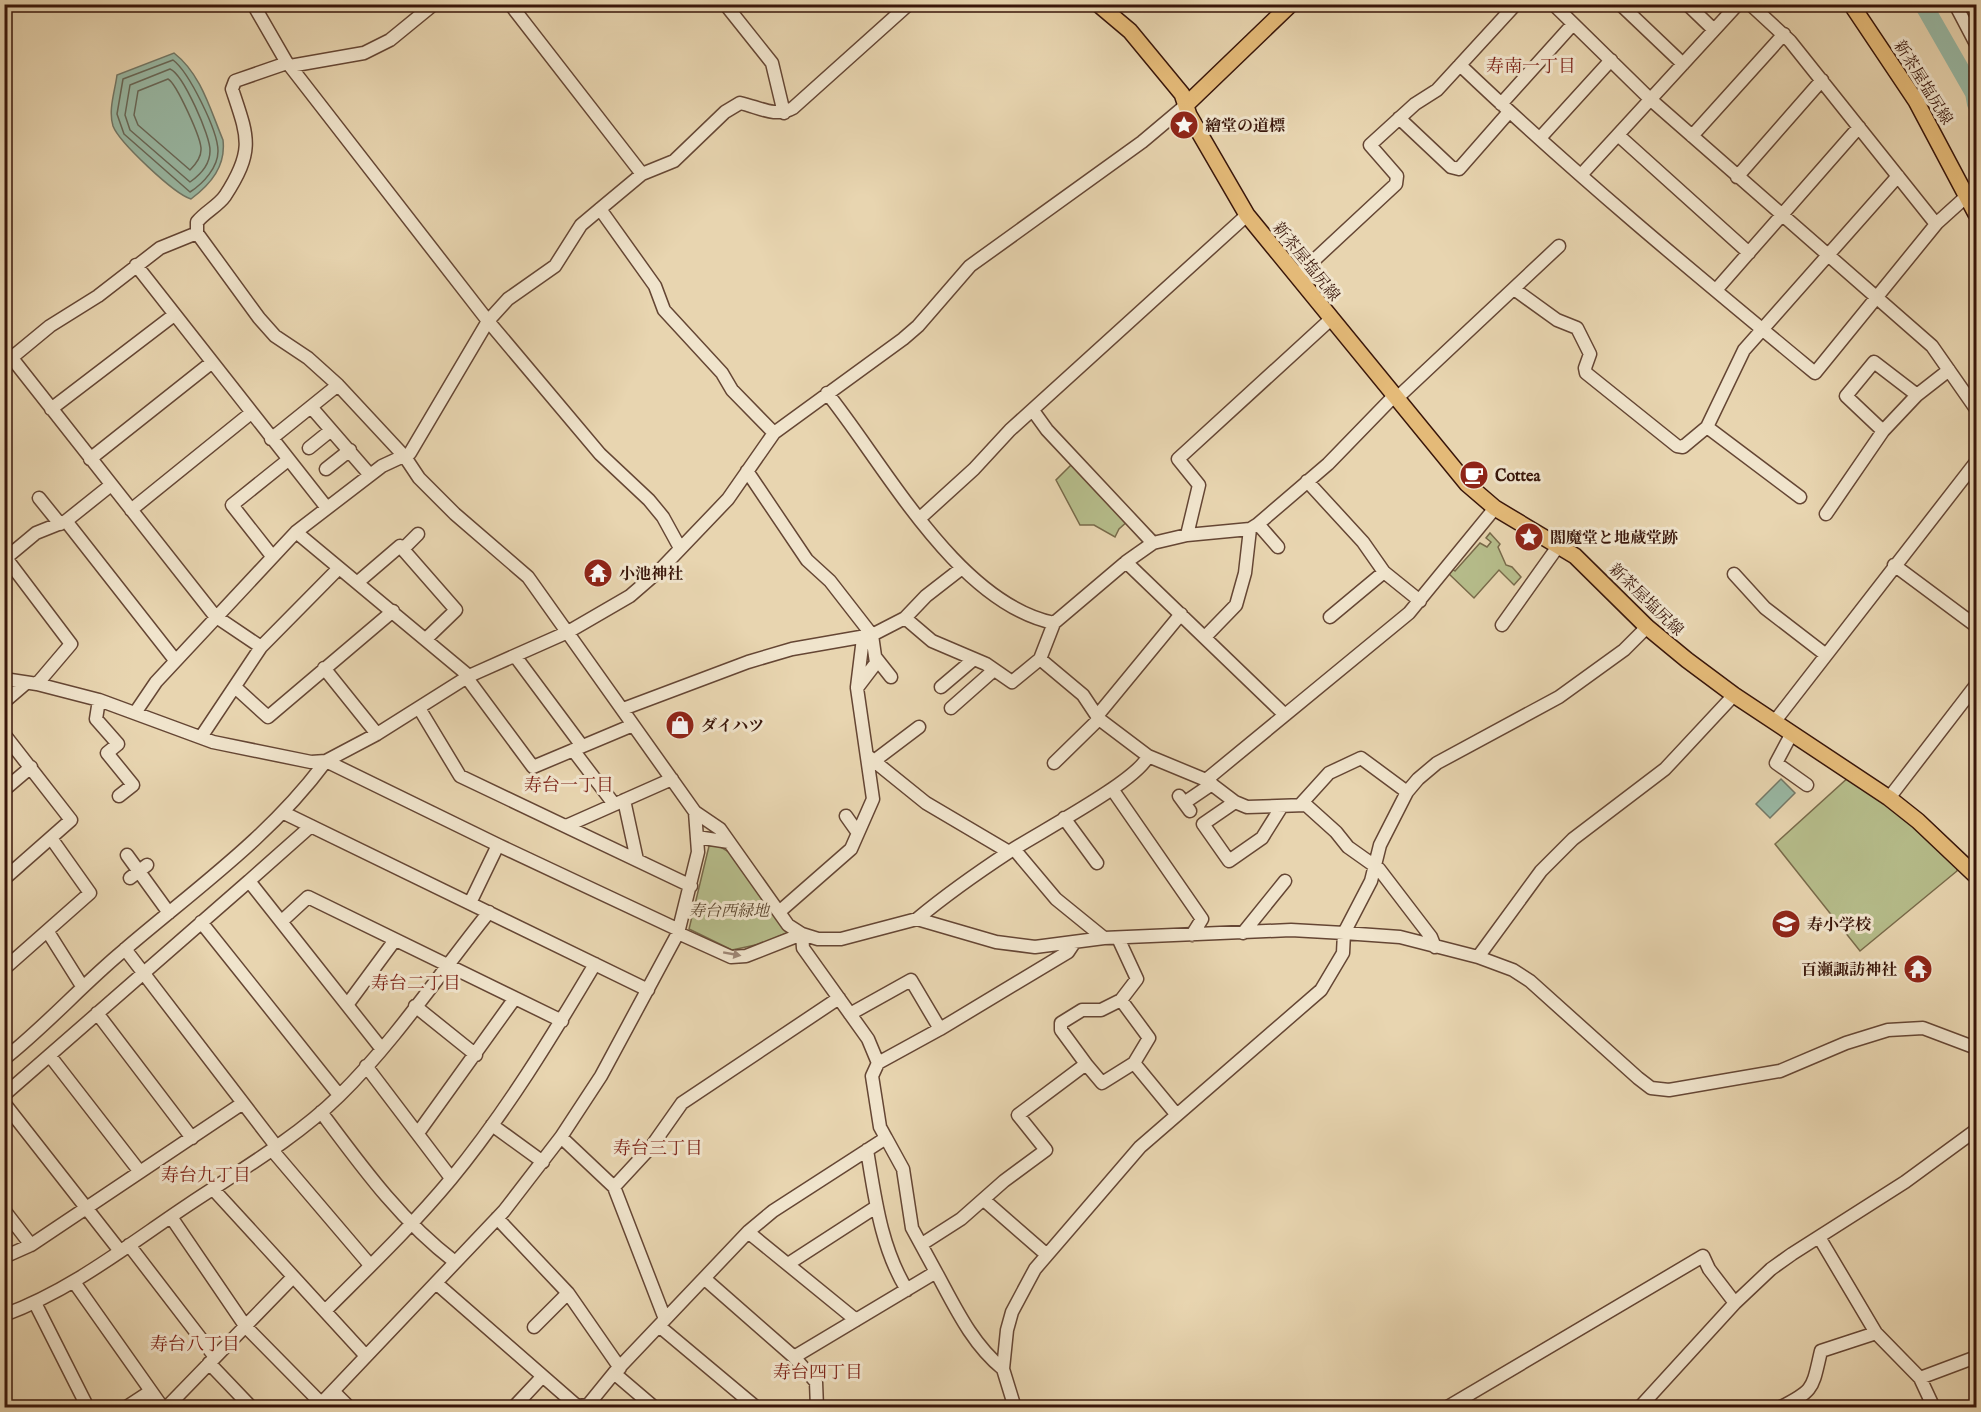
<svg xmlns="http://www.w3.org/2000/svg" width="1981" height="1412" font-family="'IM FELL English','Noto Serif JP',serif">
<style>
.green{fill:#b6bd8b;stroke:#786a4a;stroke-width:1.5}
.water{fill:#99b9a5;stroke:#737867;stroke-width:1.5}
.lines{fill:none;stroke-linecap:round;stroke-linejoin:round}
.shore{stroke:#696858;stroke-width:1.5}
.river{stroke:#99b9a5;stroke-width:18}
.minor-casing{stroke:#654634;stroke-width:15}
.major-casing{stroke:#39160a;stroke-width:18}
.minor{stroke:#f0e4cc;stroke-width:12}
.major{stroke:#e4ba78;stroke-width:15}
.oneway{fill:#9e8775}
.labels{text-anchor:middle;stroke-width:6;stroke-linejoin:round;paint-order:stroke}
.street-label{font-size:16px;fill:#39160a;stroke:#f0e4cc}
.poi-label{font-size:16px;font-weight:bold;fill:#39160a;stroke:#f0e4cc;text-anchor:start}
.park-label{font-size:16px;font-style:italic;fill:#5e4831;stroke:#f0e4cc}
.neighbourhood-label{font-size:18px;fill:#7a1f14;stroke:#f0e4cc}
</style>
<rect width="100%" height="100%" fill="#e8d5b0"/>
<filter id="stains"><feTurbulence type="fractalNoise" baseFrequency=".00333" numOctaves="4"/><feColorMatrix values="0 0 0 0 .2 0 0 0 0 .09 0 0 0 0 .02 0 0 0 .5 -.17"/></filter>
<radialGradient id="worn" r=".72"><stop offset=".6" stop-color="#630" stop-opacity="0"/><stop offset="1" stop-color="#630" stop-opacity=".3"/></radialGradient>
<path class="green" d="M1074,462L1129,520L1119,529L1115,537L1094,525H1080L1056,480Z
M1490,533L1500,544L1498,547L1506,565L1512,567L1521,577L1514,585L1499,570L1474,598L1447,572L1451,568L1455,571L1480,543L1487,547L1491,542L1486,538Z
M1850,776L1907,817L1957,866V871L1860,951L1775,844Z
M709,846H719L729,852L787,933L760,944L732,950L689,929Z"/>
<path class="water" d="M174,53C201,74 210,109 223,140C226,166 211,184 191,199C174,194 119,142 113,126C108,110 115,91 117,75Z
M1781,779L1795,793L1770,818L1756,804Z"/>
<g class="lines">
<path class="shore" d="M173,60C189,72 218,131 218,151C218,167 204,183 190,192L124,134L117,114L123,79Z
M170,69C183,74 211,137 210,151C210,164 200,175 190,182L130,130L125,115L130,85Z
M168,79C176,83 202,139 201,150C201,158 195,165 190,170L138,125L134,115L138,91Z"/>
<path class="river" d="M1923,4L1974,93L1976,104"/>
<g class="minor-casing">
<path id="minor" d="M253,4L287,63L235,81L232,89C248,137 255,150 225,196C218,206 205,212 197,222V233L259,318L275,336L308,358L338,385L405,457L419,478L455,514L528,577L695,812L720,829L788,925L802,934L818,939H841L917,919L996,942L1035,947L1104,938L1291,930L1344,933L1400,937L1478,957L1513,970L1530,981L1638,1078L1651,1088L1669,1090L1780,1071L1846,1043L1888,1030L1923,1028L1976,1048
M434,4L390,40L364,53L290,66L488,321L600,454L649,500L663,517L680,548
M510,4L642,174
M725,4L772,63L784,113
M1553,4L1650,99L1932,346L1976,409
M1620,4L1683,64
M1687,4L1714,30
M1750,4L1790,41L1936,224
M1955,4L1976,44
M1460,65C1573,173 1694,273 1815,373L1937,223L1968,195
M1501,104L1573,24
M1399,118L1451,167L1459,169L1509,112
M1618,135L1749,253
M1692,136L1784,34
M1540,138L1611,60
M1581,175L1738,4
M1737,177L1822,80
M600,209L655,286L664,310L722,373L732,390L774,433
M136,265L327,508
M1297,276L1396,184L1397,176L1370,145L1415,104L1437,90L1516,4
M1514,289L1557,320L1577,328L1590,354L1585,368L1586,373L1677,446L1683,447L1707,427L1744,350L1898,176
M1716,290L1859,127
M11,357L215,616L261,647
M4,364L50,326L98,296L160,248L197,233
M827,393C885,465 957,603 1054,623
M1397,398L1559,246
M311,407L370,475
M51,409L174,315
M1034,412L1047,430L1153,543
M1707,427L1800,497
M1883,431L1846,396L1874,362L1917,395
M271,439L338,385
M309,448L330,431
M90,459L211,363
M326,469L350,450
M747,471L807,560L830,581L872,635L876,663L857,688L873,799L851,849L779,912
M1307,481L1363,542L1384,572L1420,601
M111,485L66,521L175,660
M39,498L60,524
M131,510L251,413
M1826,514L1883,431L1917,395L1949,370
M919,519L974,469L1010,430L1247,215
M1258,524L1278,547
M296,532L469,676
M1187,535L1199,485L1178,459L1331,319
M403,549L418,534
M272,556L232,505L288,460
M1126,562L1285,715
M1894,565L1976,626
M1734,574L1765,608L1826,655
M358,582L400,546L456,610L427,638
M1330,617L1384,572
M905,618L932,641L986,664L1012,682L1040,659L1054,623L1126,562L1153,543L1187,535L1250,529L1258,524L1328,464L1395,395
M1502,625L1559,545
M1205,637L1236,605L1245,573L1250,529
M515,656L582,746
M876,658L891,677
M1040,659L1083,695L1099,719L1148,756L1206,780L1235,802L1247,807L1306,805L1336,832L1348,847L1379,869L1431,937L1435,947
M324,668L377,734
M467,678L533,767L633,725
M4,679L37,684L99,700L213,742L311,762L326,761L377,734L469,676L568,632L630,596L660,570L728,499L774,433L903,339L918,326L970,266L1142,142L1186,105
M37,684L71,644L6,558L36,533L66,521
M235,687L268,717L393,611
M857,687L863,638
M941,687L974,659
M99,700L96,719L118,744L107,753L133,785L119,796
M4,702L25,684
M419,708L460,776L691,886
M951,708L994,670
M623,709L748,662L792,649L872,635L905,618L926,596L962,568
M135,713L156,682L296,532L382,466L410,453L488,321L508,299L555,266L581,225L600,209L642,174L674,161L725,112L740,103C759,107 775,118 793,108L909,4
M1097,716L1181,614
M1775,721L1976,462
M1792,733L1776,763L1807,785
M4,734L71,820L4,879
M201,737L261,647L339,568
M573,750L614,804
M869,757L926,803L1009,852
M326,761L498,845L679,930
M874,761L919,727
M1054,763L1099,719
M1206,780L1409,613L1495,508
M1112,789L1202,919L1192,935
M4,790L31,767
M1179,796L1190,811
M1889,798L1976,685
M624,800L637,860
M1235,802L1203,824L1229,861L1262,838L1282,806
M1184,803L1212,784
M1300,805L1329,773L1361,758L1407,792
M284,813L648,990
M846,816L858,833
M1064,818L1097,863
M566,826L672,779
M697,837L729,842
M1014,849L1056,899L1104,938
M127,855L169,913
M130,878L147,865
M249,881L311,826
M470,903L498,845
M917,919C946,895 977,873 1009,852C1036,834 1138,781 1148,756
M282,921L308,897L562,1021
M201,922L339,1095
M48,932L82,986
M678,933L731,957L746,956L802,934
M1243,933L1285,881
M802,934L803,948L868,1039L878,1063
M125,949L276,1146
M1478,957L1541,871L1573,839L1665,769L1734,695
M4,969L90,893L51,838
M347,1005L395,940
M415,1006L476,1055
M97,1013L192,1138
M850,1014L911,980L940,1029
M50,1056L140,1172
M4,1059C46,1026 82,985 123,951C194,890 270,837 326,761
M1134,1063L1176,1114
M1086,1064L1061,1030V1023L1082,1010H1101L1121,1000
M366,1066L451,1178
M4,1095L249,881L381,1048
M4,1103L120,1251
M321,1112C362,1167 400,1220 455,1262
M492,1125L543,1162
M418,1133L515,998
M561,1137L614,1187L651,1147L682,1103L839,998
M886,1138L903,1169L912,1228L936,1272
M272,1150L370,1265
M867,1150C875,1198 881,1248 907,1290
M614,1187L665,1319
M213,1189L366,1356
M984,1200L1047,1255
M4,1210L31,1245
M171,1217L246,1327L321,1403
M497,1218L568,1293L620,1368
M748,1232L856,1320
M1819,1237L1876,1333L1920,1378L1934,1408
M922,1244L961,1219L1004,1181L1046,1150L1018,1115L1086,1064L1102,1083L1134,1063L1149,1038L1121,1000L1137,979L1118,938
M129,1245L215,1357
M4,1257L31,1245L243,1103
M788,1264L876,1207
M705,1279L794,1357L816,1382L817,1408
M74,1282L163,1408
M436,1283L577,1406L588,1405L591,1408
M35,1303L88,1408
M325,1311C368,1268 412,1226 451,1179C506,1112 551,1038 595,964
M4,1315C72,1290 128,1245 188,1205C239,1171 295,1139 339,1096C395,1041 440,973 489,912
M659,1326L757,1408
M534,1327L568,1293
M794,1357L936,1272C955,1307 972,1344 1003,1369
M209,1363L252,1408
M614,1373L655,1408
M1920,1378L1976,1357
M333,1391L350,1408
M588,1405L614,1373L749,1231L773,1211L886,1138L880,1127L872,1076L878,1063L940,1029L1068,952L1074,943
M125,1408L151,1391
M166,1408L293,1277
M317,1408L504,1211L561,1137L601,1076L678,933L698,852L695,812
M513,1408L542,1377
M1015,1408L1003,1369L1007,1330L1012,1312L1035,1269L1140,1147L1321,990L1343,953L1344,933L1371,881L1380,845L1407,792L1418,779L1437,763L1559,697L1624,650L1647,627
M1446,1408L1703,1256L1709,1269L1735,1303
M1639,1408L1735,1303L1771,1269L1792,1254L1905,1182L1976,1130
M1779,1408C1815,1390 1812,1389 1821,1351L1876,1333"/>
</g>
<g class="major-casing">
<path id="major" d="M1098,4L1130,31L1182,94L1189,115L1247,215L1467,484L1495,508L1575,556L1647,627L1687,660L1734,695L1889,798L1918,821L1976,876
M1851,4L1916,101L1976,214
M1186,105L1291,4"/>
</g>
<use href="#minor" class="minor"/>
<use href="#major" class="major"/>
</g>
<defs><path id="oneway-solid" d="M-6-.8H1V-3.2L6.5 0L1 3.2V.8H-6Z" transform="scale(1.5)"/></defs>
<use class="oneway" href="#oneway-solid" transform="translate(732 954) rotate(10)"/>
<defs>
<g id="sight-disc" transform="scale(1.5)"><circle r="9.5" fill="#8f2418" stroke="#f0e4cc"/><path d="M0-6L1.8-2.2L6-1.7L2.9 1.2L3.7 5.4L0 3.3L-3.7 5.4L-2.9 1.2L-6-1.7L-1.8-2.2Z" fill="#fff"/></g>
<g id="cafe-disc" transform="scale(1.5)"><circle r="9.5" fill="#8f2418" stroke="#f0e4cc"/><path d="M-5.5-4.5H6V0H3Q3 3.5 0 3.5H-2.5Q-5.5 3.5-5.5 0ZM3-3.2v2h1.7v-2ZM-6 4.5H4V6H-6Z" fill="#fff"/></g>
<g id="temple-disc" transform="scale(1.5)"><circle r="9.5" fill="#8f2418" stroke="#f0e4cc"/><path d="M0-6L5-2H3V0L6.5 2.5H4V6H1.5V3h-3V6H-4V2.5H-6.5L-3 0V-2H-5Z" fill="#fff"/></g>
<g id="shop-disc" transform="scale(1.5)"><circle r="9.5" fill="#8f2418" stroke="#f0e4cc"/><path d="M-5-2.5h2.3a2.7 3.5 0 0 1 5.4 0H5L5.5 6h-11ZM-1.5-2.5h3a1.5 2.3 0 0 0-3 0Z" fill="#fff"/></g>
<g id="school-disc" transform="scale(1.5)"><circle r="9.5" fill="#8f2418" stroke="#f0e4cc"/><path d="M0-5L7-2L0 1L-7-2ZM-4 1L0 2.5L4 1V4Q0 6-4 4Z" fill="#fff"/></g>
</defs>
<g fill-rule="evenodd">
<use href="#sight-disc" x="1184" y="125"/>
<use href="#cafe-disc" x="1474" y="475"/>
<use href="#sight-disc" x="1529" y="537"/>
<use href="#temple-disc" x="598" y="573"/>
<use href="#shop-disc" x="680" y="725"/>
<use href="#school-disc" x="1786" y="924"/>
<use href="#temple-disc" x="1918" y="969"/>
</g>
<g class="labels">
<g class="street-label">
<text transform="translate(1924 82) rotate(58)" y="6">新茶屋塩尻線</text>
<text transform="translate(1307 261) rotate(51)" y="6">新茶屋塩尻線</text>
<text transform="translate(1647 599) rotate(44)" y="6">新茶屋塩尻線</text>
</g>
<g class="poi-label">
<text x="1205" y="131">繪堂の道標</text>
<text x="1495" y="481">Cottea</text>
<text x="1550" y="543">閻魔堂と地蔵堂跡</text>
<text x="619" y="579">小池神社</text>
<text x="701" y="731">ダイハツ</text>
<text x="1807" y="930">寿小学校</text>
<text x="1897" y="975" text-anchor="end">百瀬諏訪神社</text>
</g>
<g class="park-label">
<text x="729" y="916">寿台西緑地</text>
</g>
<g class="neighbourhood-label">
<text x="1531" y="72">寿南一丁目</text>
<text x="569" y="791">寿台一丁目</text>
<text x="416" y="989">寿台二丁目</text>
<text x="658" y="1154">寿台三丁目</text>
<text x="206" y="1181">寿台九丁目</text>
<text x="195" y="1350">寿台八丁目</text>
<text x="818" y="1378">寿台四丁目</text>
</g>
</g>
<rect width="1981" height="1412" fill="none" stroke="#e8d5b0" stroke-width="24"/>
<rect x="6" y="6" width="1969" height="1400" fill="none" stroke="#39160a" stroke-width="3"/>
<rect x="12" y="12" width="1957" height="1388" fill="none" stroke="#39160a" stroke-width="1.5"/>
<rect width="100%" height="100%" filter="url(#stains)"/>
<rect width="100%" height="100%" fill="url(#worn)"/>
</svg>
